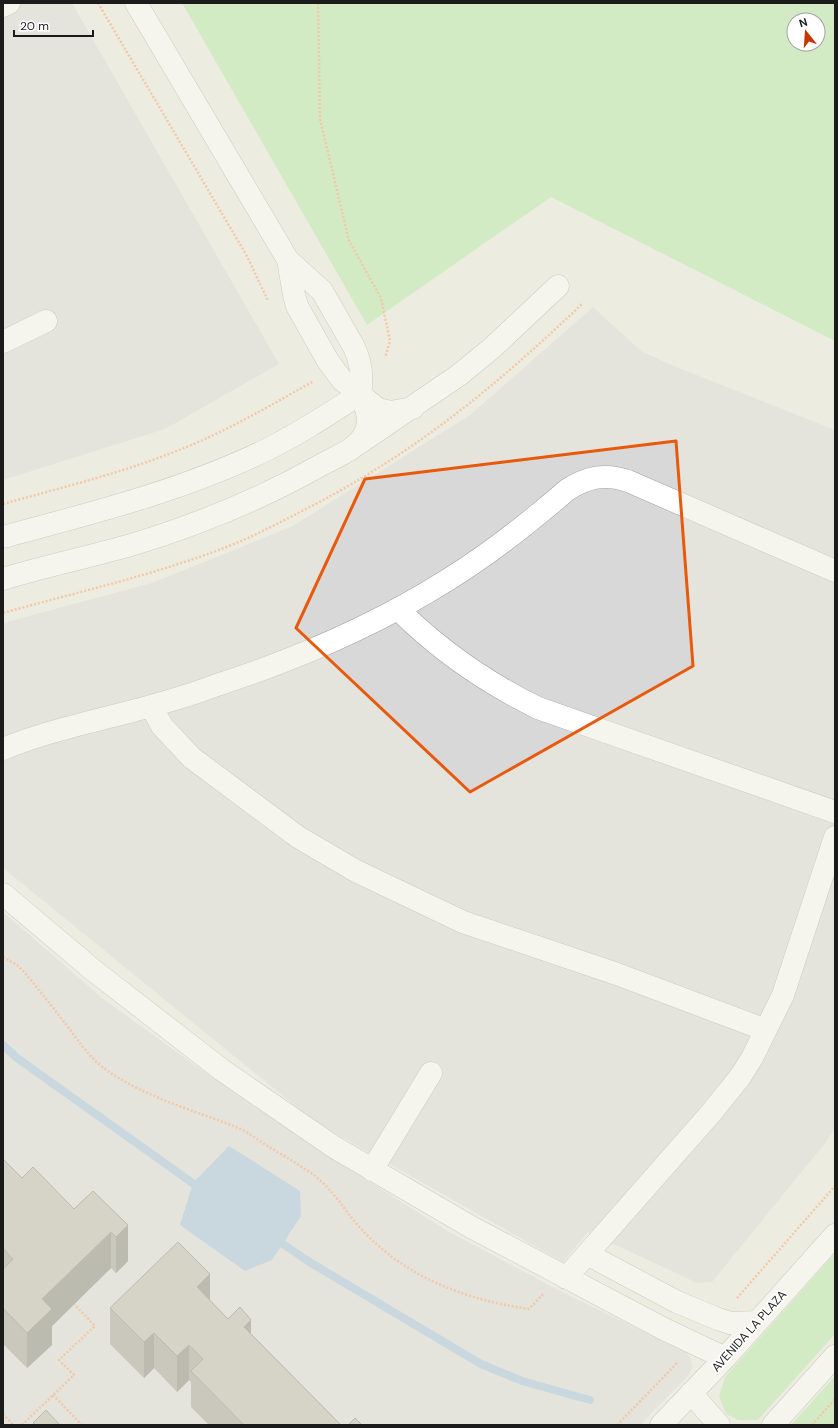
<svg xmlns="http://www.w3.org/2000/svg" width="838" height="1428" font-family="'DM Sans',sans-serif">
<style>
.residential{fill:#d9d8d8}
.grass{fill:#b3e9a3;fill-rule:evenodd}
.water{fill:#9ebddc}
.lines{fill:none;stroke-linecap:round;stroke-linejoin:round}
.stream{stroke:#9ebddc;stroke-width:8}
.minor-casing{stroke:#a2a2a2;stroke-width:23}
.path{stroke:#fc9c61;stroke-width:2.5;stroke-dasharray:2 2;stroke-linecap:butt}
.minor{stroke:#fff;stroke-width:22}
.wall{fill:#9f9c91}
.shaded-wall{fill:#827f76}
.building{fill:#b9b5a9;stroke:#827f76}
.marked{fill:none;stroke:#e8590c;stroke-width:3;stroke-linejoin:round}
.labels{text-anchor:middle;stroke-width:3.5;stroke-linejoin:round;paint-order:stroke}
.street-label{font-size:12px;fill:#1b1b1b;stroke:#fff}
</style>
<rect width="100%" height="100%" fill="#edece0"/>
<path class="residential" d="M3,3H72L279,364L165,429L3,480Z
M593,307L641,351L669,364L835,430V1128L826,1142L712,1282L697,1283L588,1232L563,1262L315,1122L3,868V623L152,583L293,526L470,415Z
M3,912L102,998L199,1068L299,1137L449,1232L568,1295L686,1352L691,1359L692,1367L689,1375L640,1425H3Z"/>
<path class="grass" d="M182,3H835V341L551,197L367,325ZM794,20H818V44H794Z
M835,1253V1334L758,1420H738L726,1414L719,1396L725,1377Z
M835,1376V1425H791Z"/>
<path class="water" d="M229,1146L300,1191L301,1216L272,1260L245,1271L180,1225L193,1183Z"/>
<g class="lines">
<path class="stream" d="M3,1045L17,1058L201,1189
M274,1238L311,1263L481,1364L522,1381L590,1400"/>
<g class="minor-casing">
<path id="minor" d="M136,3L288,260L294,295L297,306L328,361L342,380L378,409L390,412L413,408
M3,6L9,3
M288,260L322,291L354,347C361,362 363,378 360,394
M3,342L46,321
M358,444L459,375L492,348L558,286
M3,537C92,513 181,491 264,451C297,435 329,414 360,394
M3,579C45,566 89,557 131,545C197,525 261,499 321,465C335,457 356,450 364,435C372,421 366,407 360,394
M398,609C438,649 487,683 538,708L835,812
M151,706L162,726L192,758L298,837L356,871L463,922L617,974L766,1030
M3,749C51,729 102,720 151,706C173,700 196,693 217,685C297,659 378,624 449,579C491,553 530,522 567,490C587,477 605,473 628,481L835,571
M3,894L93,970L222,1070L334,1147L471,1227L664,1329L725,1358
M372,1170L431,1073
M587,1254L677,1302L718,1319L730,1323L757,1322
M566,1278L711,1113L740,1077L752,1058L783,995L835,837
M691,1393L719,1425
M661,1425L725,1358L835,1235
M773,1425L835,1356"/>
</g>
<path class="path" d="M98,3L247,256L268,301
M318,3L320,119L349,241L381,298L390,341L385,358
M3,504C63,487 126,472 184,448C229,430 271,405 314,381
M3,613C81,591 159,574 234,544C256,535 277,524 298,513C410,457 493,389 583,303
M3,957L17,965L25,973C40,991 54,1009 68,1027C79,1042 90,1058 105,1069C144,1097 193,1110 236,1127C247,1131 256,1139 266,1145C281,1154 296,1163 311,1173C334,1189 346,1214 365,1233C409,1279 468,1300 529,1309L544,1293
M737,1298L835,1186
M53,1395L82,1425
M3,1414L13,1425
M22,1425L74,1375L59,1360L95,1326L74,1304
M617,1425L678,1362
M812,1425L835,1399"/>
<use href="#minor" class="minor"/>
</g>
<path class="wall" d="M3,1159L22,1178L74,1209L93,1191L128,1261L116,1273L111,1268L52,1326V1345L27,1368L3,1344Z
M210,1300L228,1319L251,1334L341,1425H209L191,1407V1382L189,1380L177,1392L154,1368L144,1378L110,1344V1308Z"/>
<path class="shaded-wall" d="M128,1225V1261L116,1273V1237Z
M111,1232V1268L52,1326V1345L27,1368V1333L42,1299Z
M210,1274V1310L197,1287Z
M251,1320V1356L244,1327Z
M154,1333V1368L144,1378V1342Z
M189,1345V1380L177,1392V1356Z"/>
<path class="building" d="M3,1159L22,1178L33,1167L74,1209L93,1191L128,1225L116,1237L111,1232L42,1299L52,1309L27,1333L3,1308V1269L13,1259L3,1248Z
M178,1242L210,1274L197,1287L228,1319L240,1307L251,1320L244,1327L341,1425H244L191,1371L203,1359L189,1345L177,1356L154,1333L144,1342L110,1308Z
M46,1410L60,1425H36L33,1423Z
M355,1418L362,1425H348Z"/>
<path d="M0 0H838V1428H0ZM676,441L693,666L470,792L296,628L365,479Z" fill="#edece0" fill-opacity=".55" fill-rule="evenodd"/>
<path class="marked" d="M676,441L693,666L470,792L296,628L365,479Z"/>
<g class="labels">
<g class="street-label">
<text transform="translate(749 1331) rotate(-48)" y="4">AVENIDA LA PLAZA</text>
</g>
</g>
<rect width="838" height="1428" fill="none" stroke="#1b1b1b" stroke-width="8"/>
<g transform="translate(806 32) rotate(343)"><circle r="19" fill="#ffffff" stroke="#a4a4a4"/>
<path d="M0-3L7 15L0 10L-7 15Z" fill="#c63600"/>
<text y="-6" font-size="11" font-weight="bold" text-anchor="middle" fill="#1b1b1b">N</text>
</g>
<path d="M14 30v6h79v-6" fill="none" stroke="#1b1b1b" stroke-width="2"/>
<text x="20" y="30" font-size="12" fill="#1b1b1b" stroke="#ffffff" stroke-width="3" paint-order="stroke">20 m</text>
</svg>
